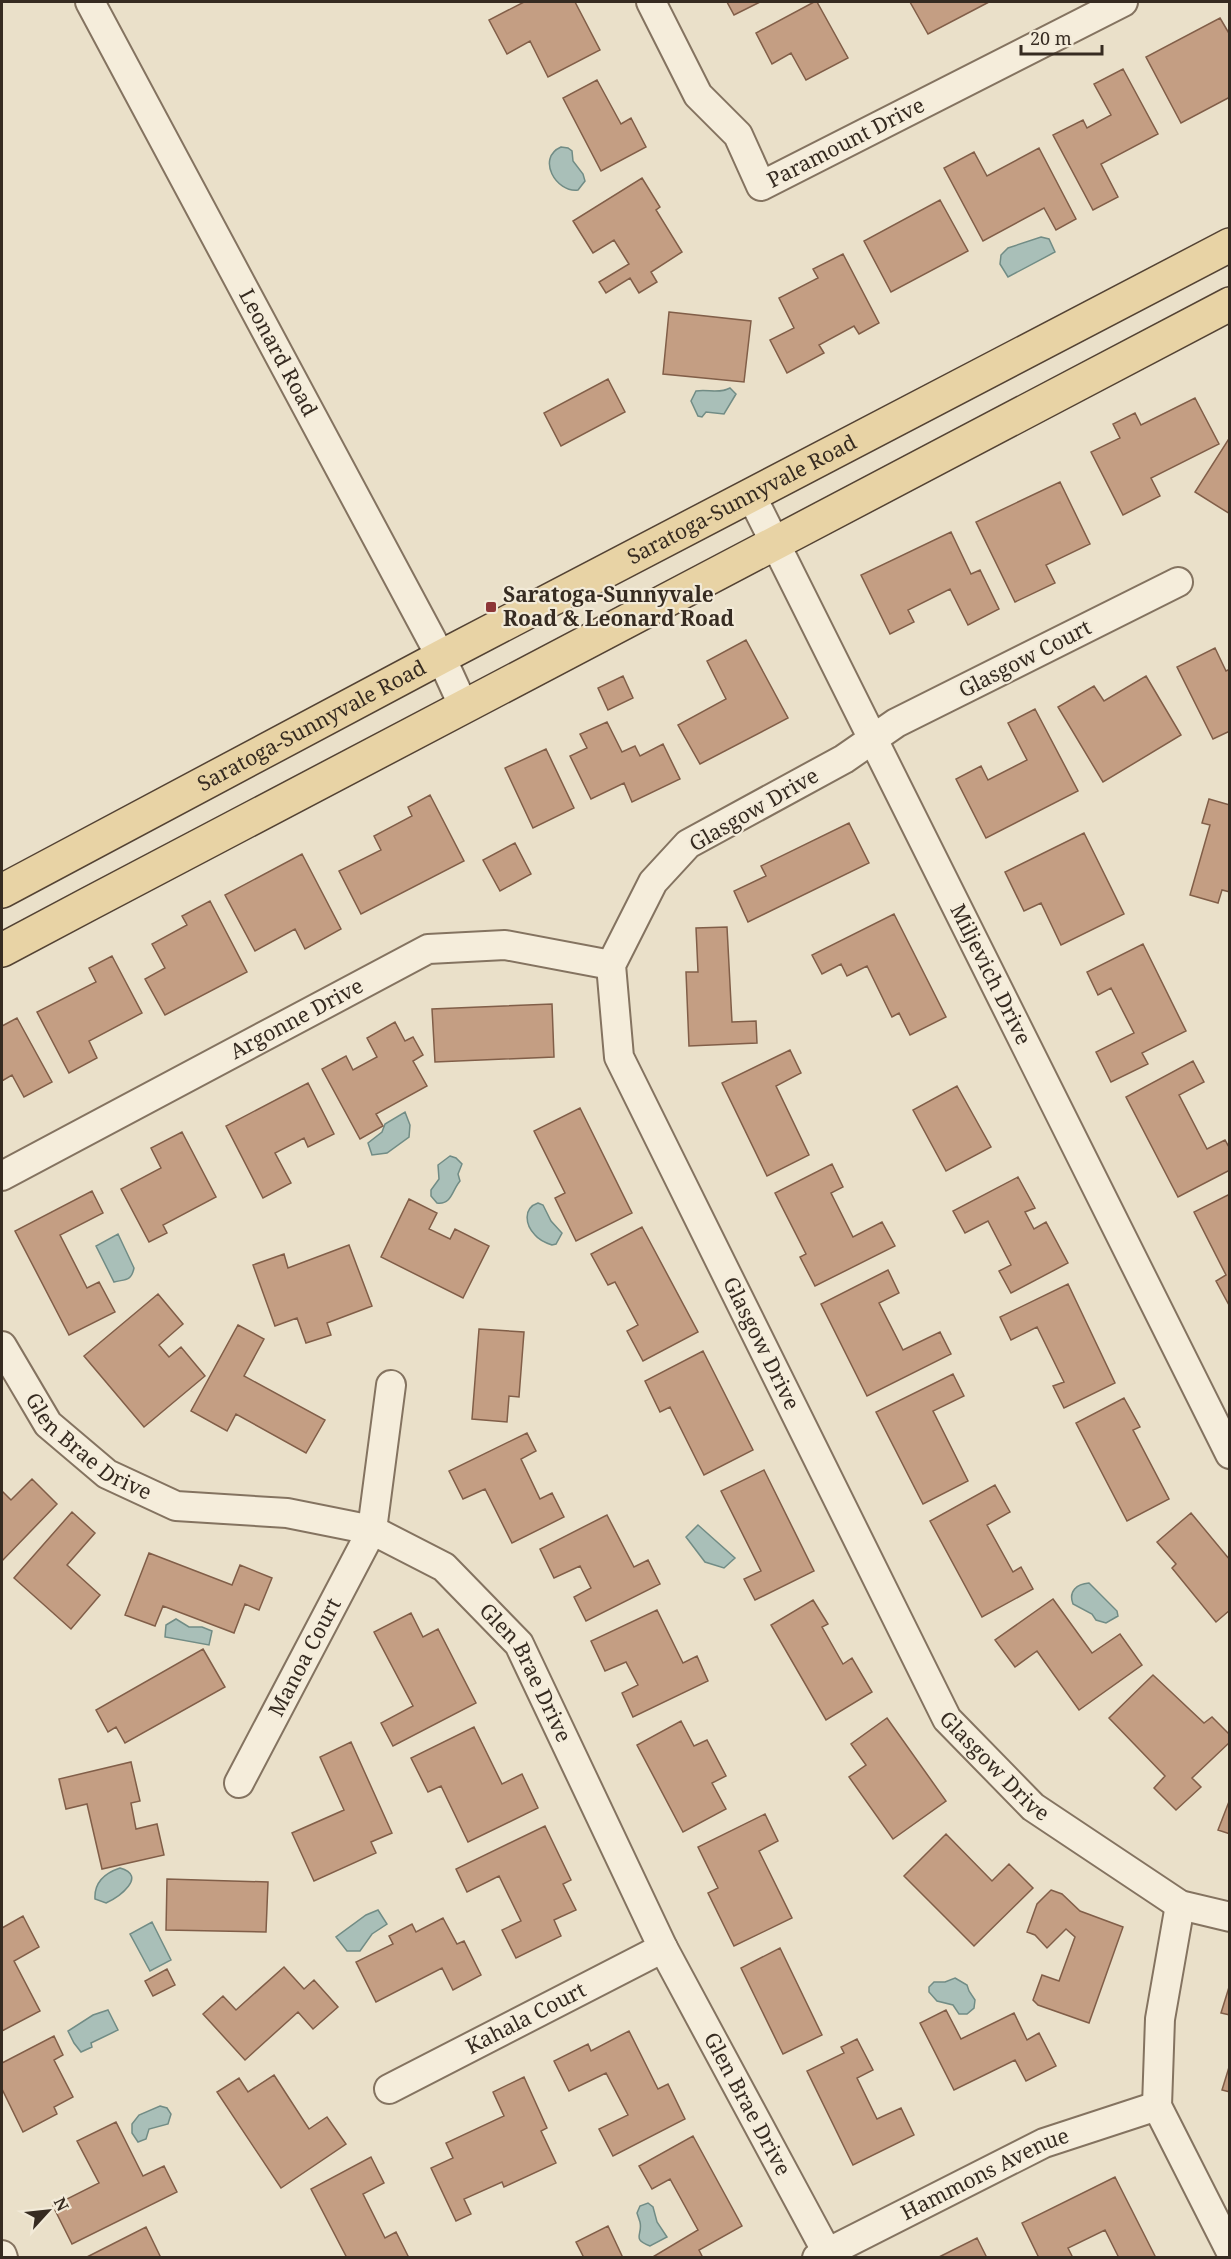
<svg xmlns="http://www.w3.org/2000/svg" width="1231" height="2259" font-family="'Noto Serif',serif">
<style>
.water{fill:#a9bfb8;stroke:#718c85;stroke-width:1.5}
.building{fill:#c49e83;stroke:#815e48;stroke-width:1.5}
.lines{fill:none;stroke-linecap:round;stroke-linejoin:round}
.minor-casing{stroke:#847360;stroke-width:32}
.primary-casing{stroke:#534233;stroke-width:36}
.minor{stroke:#f5eddb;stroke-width:28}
.primary{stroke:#e8d3a5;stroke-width:33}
.poi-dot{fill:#8d3637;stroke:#f2ead8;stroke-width:2}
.labels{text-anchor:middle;stroke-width:4.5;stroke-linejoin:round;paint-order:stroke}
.street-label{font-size:21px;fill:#362b21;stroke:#f2ead8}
.poi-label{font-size:21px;font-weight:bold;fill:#362b21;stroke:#f2ead8;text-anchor:start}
</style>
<rect width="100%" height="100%" fill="#eae0c9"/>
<path class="water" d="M561,147L568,148L572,151L573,161L583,174L585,181L578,190C556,193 536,158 561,147Z
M1041,237L1049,239L1055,252L1008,277L1000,264L1001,255L1008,248Z
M730,388L736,394L724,414L706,412L702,417L698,416L691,401L696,391C708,389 719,394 730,388Z
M405,1112L410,1125L409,1137L387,1153L372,1155L368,1143L382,1132L385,1124Z
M450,1156L456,1158L462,1164L458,1174L460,1181C452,1190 452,1205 437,1203L431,1196V1190L439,1179L438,1165Z
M538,1203L543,1205L551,1221L562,1233L556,1244L552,1245C546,1243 539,1240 535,1235C525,1225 523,1208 538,1203Z
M118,1234L134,1268C131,1283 123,1279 114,1282L96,1246Z
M698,1525L735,1558L724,1568L705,1562L686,1537Z
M1089,1583L1117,1611L1118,1616L1106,1623L1096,1620L1092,1614L1073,1604C1068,1591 1077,1584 1089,1583Z
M176,1619L189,1627H202L212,1631L209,1645L165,1637L166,1625Z
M120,1868C148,1876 119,1897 106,1903L95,1899C94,1882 105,1873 120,1868Z
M378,1910L387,1924L372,1934L360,1951H347L336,1937L366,1915Z
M152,1922L171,1960L150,1971L130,1934Z
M955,1978L967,1985L969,1991L975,2000L974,2008L967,2014H959L953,2005L937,2001L929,1992V1987L934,1982H945Z
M108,2010L118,2030L91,2043L92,2047L81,2052L74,2043L68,2031L93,2015Z
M160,2106L167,2108L171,2114L168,2124L149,2129L146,2139L138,2142L132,2133V2124L139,2115Z
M648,2203L653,2207L657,2222L667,2237L650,2246C631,2239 643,2235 640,2222C639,2219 638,2216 637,2213L640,2206Z"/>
<path class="building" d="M524,2H575L600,50L548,77L530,41L507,54L489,20Z
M727,2H760L734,15Z
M814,2H817L848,58L806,80L791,53L772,64L756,33Z
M910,2H989L928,34Z
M1220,18L1230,35V97L1181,123L1146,57Z
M1123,69L1158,134L1101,164L1118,197L1093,210L1053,135L1083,120L1087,128L1111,115L1094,84Z
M597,80L621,124L631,118L646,147L601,171L563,98Z
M1039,148L1076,219L1056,230L1044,208L983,241L944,168L974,152L987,176Z
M642,178L660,207L656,210L682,252L651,272L657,282L639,293L630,278L606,293L599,282L629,264L614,240L593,253L573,221Z
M940,200L968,251L891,292L864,241Z
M843,254L879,323L859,334L854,326L819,345L824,353L787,373L770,340L794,328L779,298L818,278L813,269Z
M669,312L751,321L744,382L663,374Z
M608,379L625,412L561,446L544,413Z
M1195,398L1219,444L1151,478L1160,496L1123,515L1091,452L1120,438L1113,424L1135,413L1141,425Z
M1230,437V514L1195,492Z
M1060,482L1090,544L1046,565L1055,583L1015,602L976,522Z
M951,532L971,574L980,570L999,609L968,625L950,589L908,610L914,622L890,634L861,575Z
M746,640L788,718L700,764L678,725L726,699L707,661Z
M1215,648L1226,671L1230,669V731L1213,739L1177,667Z
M623,676L633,698L608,710L598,688Z
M1146,676L1181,735L1103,782L1058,707L1094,686L1104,701Z
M1035,709L1078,791L986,838L956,779L981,766L988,780L1027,760L1008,723Z
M607,722L622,752L635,746L640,756L663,744L680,779L632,802L624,783L591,799L570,756L587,748L580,734Z
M546,749L574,808L533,828L505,768Z
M430,795L464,861L361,914L339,871L381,850L374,836L412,816L408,807Z
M1209,799L1230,805V892L1222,890L1218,903L1190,895L1210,825L1202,823Z
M849,823L869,863L748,922L734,891L766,876L761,866Z
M1084,833L1124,914L1061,945L1041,903L1024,911L1005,872Z
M515,843L531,874L500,891L483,860Z
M302,854L341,929L305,949L295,929L255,951L225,895Z
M210,901L247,972L165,1015L145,979L165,968L152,944L187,925L182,916Z
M894,914L946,1017L910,1035L899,1013L892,1017L867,966L847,976L841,964L822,974L812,955Z
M727,927L732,1022L756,1021L757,1043L689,1046L686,972H698L696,928Z
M1143,944L1186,1031L1142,1053L1148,1064L1111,1082L1096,1052L1134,1033L1111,988L1098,995L1087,972Z
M112,956L142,1013L89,1041L97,1058L69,1073L37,1012L96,982L89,968Z
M552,1004L554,1057L435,1062L432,1009Z
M17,1018L52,1082L24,1097L12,1075L2,1081V1026Z
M395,1022L405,1041L413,1037L423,1055L413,1061L427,1086L376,1114L383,1126L360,1139L322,1069L346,1056L353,1070L377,1057L367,1038Z
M790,1050L801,1073L776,1086L809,1155L767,1176L722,1083Z
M1193,1061L1204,1082L1179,1095L1207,1149L1225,1140L1230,1149V1170L1178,1197L1126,1097Z
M308,1083L334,1134L308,1147L304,1138L275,1153L291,1183L263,1198L226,1126Z
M957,1086L991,1147L946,1171L913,1110Z
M580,1108L632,1213L576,1241L555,1198L565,1193L534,1131Z
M182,1132L216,1197L163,1225L167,1233L149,1242L121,1189L161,1168L151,1148Z
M832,1164L843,1187L831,1193L853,1237L882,1222L895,1246L815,1286L800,1257L806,1254L775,1193Z
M1018,1177L1035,1208L1025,1212L1034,1229L1046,1222L1068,1263L1011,1293L999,1271L1011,1265L988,1221L965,1233L953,1211Z
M92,1191L103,1213L60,1235L87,1288L99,1282L115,1312L69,1335L15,1231Z
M1230,1194V1307L1216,1281L1226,1275L1194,1212Z
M409,1199L437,1213L429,1229L450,1239L455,1229L489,1246L463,1298L381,1257Z
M642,1227L698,1332L643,1361L627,1331L638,1325L615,1282L608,1285L591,1254Z
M349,1245L372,1306L327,1323L331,1335L306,1343L297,1318L275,1326L253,1265L284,1254L288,1268Z
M888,1270L899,1293L879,1303L903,1350L940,1332L951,1354L867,1396L821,1304Z
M1068,1284L1115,1383L1064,1408L1053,1386L1064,1382L1037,1327L1011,1340L1000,1317Z
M158,1294L183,1324L159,1345L169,1357L181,1347L205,1376L144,1427L84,1356Z
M238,1325L264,1339L244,1376L325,1420L306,1453L236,1414L227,1431L191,1411Z
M479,1329L524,1332L519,1397L509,1396L507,1422L472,1419Z
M703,1351L753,1450L704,1475L670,1407L660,1412L645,1381Z
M953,1374L964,1396L933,1411L968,1481L923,1504L876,1412Z
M1124,1398L1140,1427L1133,1430L1169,1499L1127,1521L1076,1423Z
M527,1433L536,1451L521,1459L540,1499L552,1493L564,1517L512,1543L485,1489L463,1499L449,1471Z
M764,1470L814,1571L755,1600L744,1579L761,1571L721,1491Z
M32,1479L57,1504L2,1561V1491L11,1500Z
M995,1485L1010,1512L987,1525L1013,1572L1021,1567L1033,1589L982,1617L930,1521Z
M72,1512L95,1533L67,1565L100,1595L71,1629L14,1578Z
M1191,1513L1230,1560V1610L1216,1622L1172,1568L1176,1564L1157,1542Z
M607,1515L634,1567L648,1560L660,1584L586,1621L574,1597L591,1588L580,1566L554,1578L540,1549Z
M149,1553L232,1585L240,1565L272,1578L259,1610L245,1604L234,1633L163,1606L155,1626L125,1615Z
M1053,1599L1092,1653L1120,1634L1142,1665L1079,1710L1037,1651L1015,1667L995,1640Z
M813,1600L828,1624L822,1627L843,1664L852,1658L872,1692L826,1720L771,1625Z
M657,1610L683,1663L697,1656L708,1681L633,1717L622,1693L638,1685L626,1662L605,1671L591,1641Z
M411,1613L423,1637L438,1629L476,1703L393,1746L381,1723L413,1706L374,1632Z
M203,1649L225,1687L125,1743L116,1727L108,1732L96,1710Z
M1153,1675L1204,1723L1212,1717L1230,1735V1742L1192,1778L1201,1787L1176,1810L1154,1788L1165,1776L1109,1718Z
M887,1718L946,1801L893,1839L849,1777L866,1765L851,1744Z
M681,1721L694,1746L707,1740L726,1776L712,1783L726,1809L683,1832L637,1745Z
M474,1727L502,1784L522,1774L538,1808L468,1842L441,1786L428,1792L411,1758Z
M351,1742L392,1833L371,1842L376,1853L314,1881L292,1833L344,1810L320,1757Z
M131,1762L140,1801L131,1803L136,1829L157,1824L164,1855L102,1869L87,1804L66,1809L59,1779Z
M1230,1799V1834L1218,1830Z
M765,1814L778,1841L759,1851L792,1918L734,1946L708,1893L718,1888L698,1847Z
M545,1826L571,1880L563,1884L576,1910L554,1920L561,1936L516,1958L502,1930L521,1921L499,1876L467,1892L456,1869Z
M946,1834L992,1881L1009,1864L1033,1888L974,1946L904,1876Z
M167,1879L268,1882L266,1932L166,1930Z
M1051,1890L1062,1894L1080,1911L1123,1927L1089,2023L1038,2005L1033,2000L1042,1975L1059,1981L1075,1937L1066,1929L1047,1948L1035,1935L1027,1932L1037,1904Z
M23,1916L39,1947L14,1961L40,2011L2,2031V1928Z
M443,1918L457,1944L464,1941L481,1975L453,1990L442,1968L376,2002L356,1962L393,1944L389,1936L412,1924L416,1932Z
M780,1948L822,2035L783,2054L741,1968Z
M284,1967L304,1989L314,1980L338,2007L313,2029L298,2012L245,2060L203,2014L223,1996L236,2010Z
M167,1969L175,1985L153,1996L145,1981Z
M1230,1984V2015L1221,2013Z
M946,2010L961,2039L1014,2013L1027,2040L1039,2033L1056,2066L1026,2081L1015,2060L954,2090L920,2023Z
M629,2031L658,2089L668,2084L685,2119L613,2156L599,2129L628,2115L606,2073L569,2091L554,2061L588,2044L591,2051Z
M54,2036L63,2055L54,2060L73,2097L54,2107L57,2114L23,2132L2,2089V2063Z
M857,2039L873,2070L857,2078L877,2119L901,2108L914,2135L853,2165L807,2071L844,2053L841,2047Z
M1230,2064V2092L1222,2090Z
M274,2075L309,2129L327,2117L346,2144L281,2188L217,2092L239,2078L248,2092Z
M524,2077L547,2128L541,2131L556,2163L504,2187L502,2182L464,2199L471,2214L456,2221L431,2168L453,2158L446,2143L504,2116L493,2092Z
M116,2122L143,2176L164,2166L177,2192L72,2244L53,2206L99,2183L77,2141Z
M693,2136L742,2226L699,2250L703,2258H651L698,2230L670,2179L652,2189L639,2166Z
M371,2157L384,2183L363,2194L385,2238L396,2232L409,2258H347L311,2189Z
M1115,2177L1156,2258H1119L1105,2230L1068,2248L1073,2258H1039L1022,2223Z
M608,2226L623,2258H580L583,2256L576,2242Z
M146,2227L161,2258H85Z
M977,2238L987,2258H937Z"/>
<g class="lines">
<g class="minor-casing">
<g id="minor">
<path id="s1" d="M90,2L441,657L463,705"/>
<path id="s2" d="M651,2L698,95L738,135L761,186L1123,2"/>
<path id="s3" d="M751,495L1230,1454"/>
<path id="s4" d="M1178,582L896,723L844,759L688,844L653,882L611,965L619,1057L947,1719L1033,1807L1180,1905L1230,1917"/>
<path id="s5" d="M2,1176L428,949L505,945L611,965"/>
<path id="s6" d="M2,1346L48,1424L107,1474L176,1506L287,1513L372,1530L444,1567L519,1644L663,1948L830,2258"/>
<path id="s7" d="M239,1783L372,1530L391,1385"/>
<path d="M1180,1905L1160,2019L1157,2106L1230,2250"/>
<path id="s8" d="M389,2089L663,1948"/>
<path d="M2,2255L3,2258"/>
<path id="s9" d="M817,2258L1044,2143L1157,2106"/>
</g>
</g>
<g class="primary-casing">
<g id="primary">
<path id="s10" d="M2,891L441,657L1230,245"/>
<path d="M2,950C410,733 820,520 1230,304"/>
</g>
</g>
<use href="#minor" class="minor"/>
<use href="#primary" class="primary"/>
</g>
<rect class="poi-dot" x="485" y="601" width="12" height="12" rx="3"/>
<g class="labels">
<g class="street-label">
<text dy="7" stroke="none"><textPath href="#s2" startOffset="312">Paramount Drive</textPath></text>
<text dy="7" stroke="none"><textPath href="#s1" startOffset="398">Leonard Road</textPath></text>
<text dy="7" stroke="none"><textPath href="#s10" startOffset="837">Saratoga-Sunnyvale Road</textPath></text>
<text transform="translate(1025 659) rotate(-27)" y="7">Glasgow Court</text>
<text dy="7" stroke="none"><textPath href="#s10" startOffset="351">Saratoga-Sunnyvale Road</textPath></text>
<text transform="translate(754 810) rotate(-30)" y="7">Glasgow Drive</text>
<text dy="7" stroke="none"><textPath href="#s3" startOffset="536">Miljevich Drive</textPath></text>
<text dy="7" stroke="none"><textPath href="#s5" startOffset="334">Argonne Drive</textPath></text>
<text dy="7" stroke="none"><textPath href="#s4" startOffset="1113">Glasgow Drive</textPath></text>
<text dy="7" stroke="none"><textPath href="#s6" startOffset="136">Glen Brae Drive</textPath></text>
<text dy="7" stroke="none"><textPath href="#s7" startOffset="142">Manoa Court</textPath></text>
<text dy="7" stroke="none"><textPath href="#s6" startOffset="658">Glen Brae Drive</textPath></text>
<text dy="7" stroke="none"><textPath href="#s4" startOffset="1599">Glasgow Drive</textPath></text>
<text dy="7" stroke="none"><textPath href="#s8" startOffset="154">Kahala Court</textPath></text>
<text dy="7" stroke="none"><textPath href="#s6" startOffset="1144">Glen Brae Drive</textPath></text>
<text dy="7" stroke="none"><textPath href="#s9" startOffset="188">Hammons Avenue</textPath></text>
</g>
<g class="poi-label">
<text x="503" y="602">Saratoga-Sunnyvale<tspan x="503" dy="24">Road &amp; Leonard Road</tspan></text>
</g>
</g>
<rect width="1231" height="2259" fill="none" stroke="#362b21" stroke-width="6"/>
<g transform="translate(48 2211) rotate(63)" stroke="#f2ead8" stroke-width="4.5" paint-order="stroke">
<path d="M0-4.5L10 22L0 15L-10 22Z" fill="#362b21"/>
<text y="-9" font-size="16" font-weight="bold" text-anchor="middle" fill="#362b21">N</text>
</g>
<path d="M1021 45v9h81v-9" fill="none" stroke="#362b21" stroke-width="3"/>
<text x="1030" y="45" font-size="18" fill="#362b21" stroke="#f2ead8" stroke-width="4.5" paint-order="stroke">20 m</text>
</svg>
